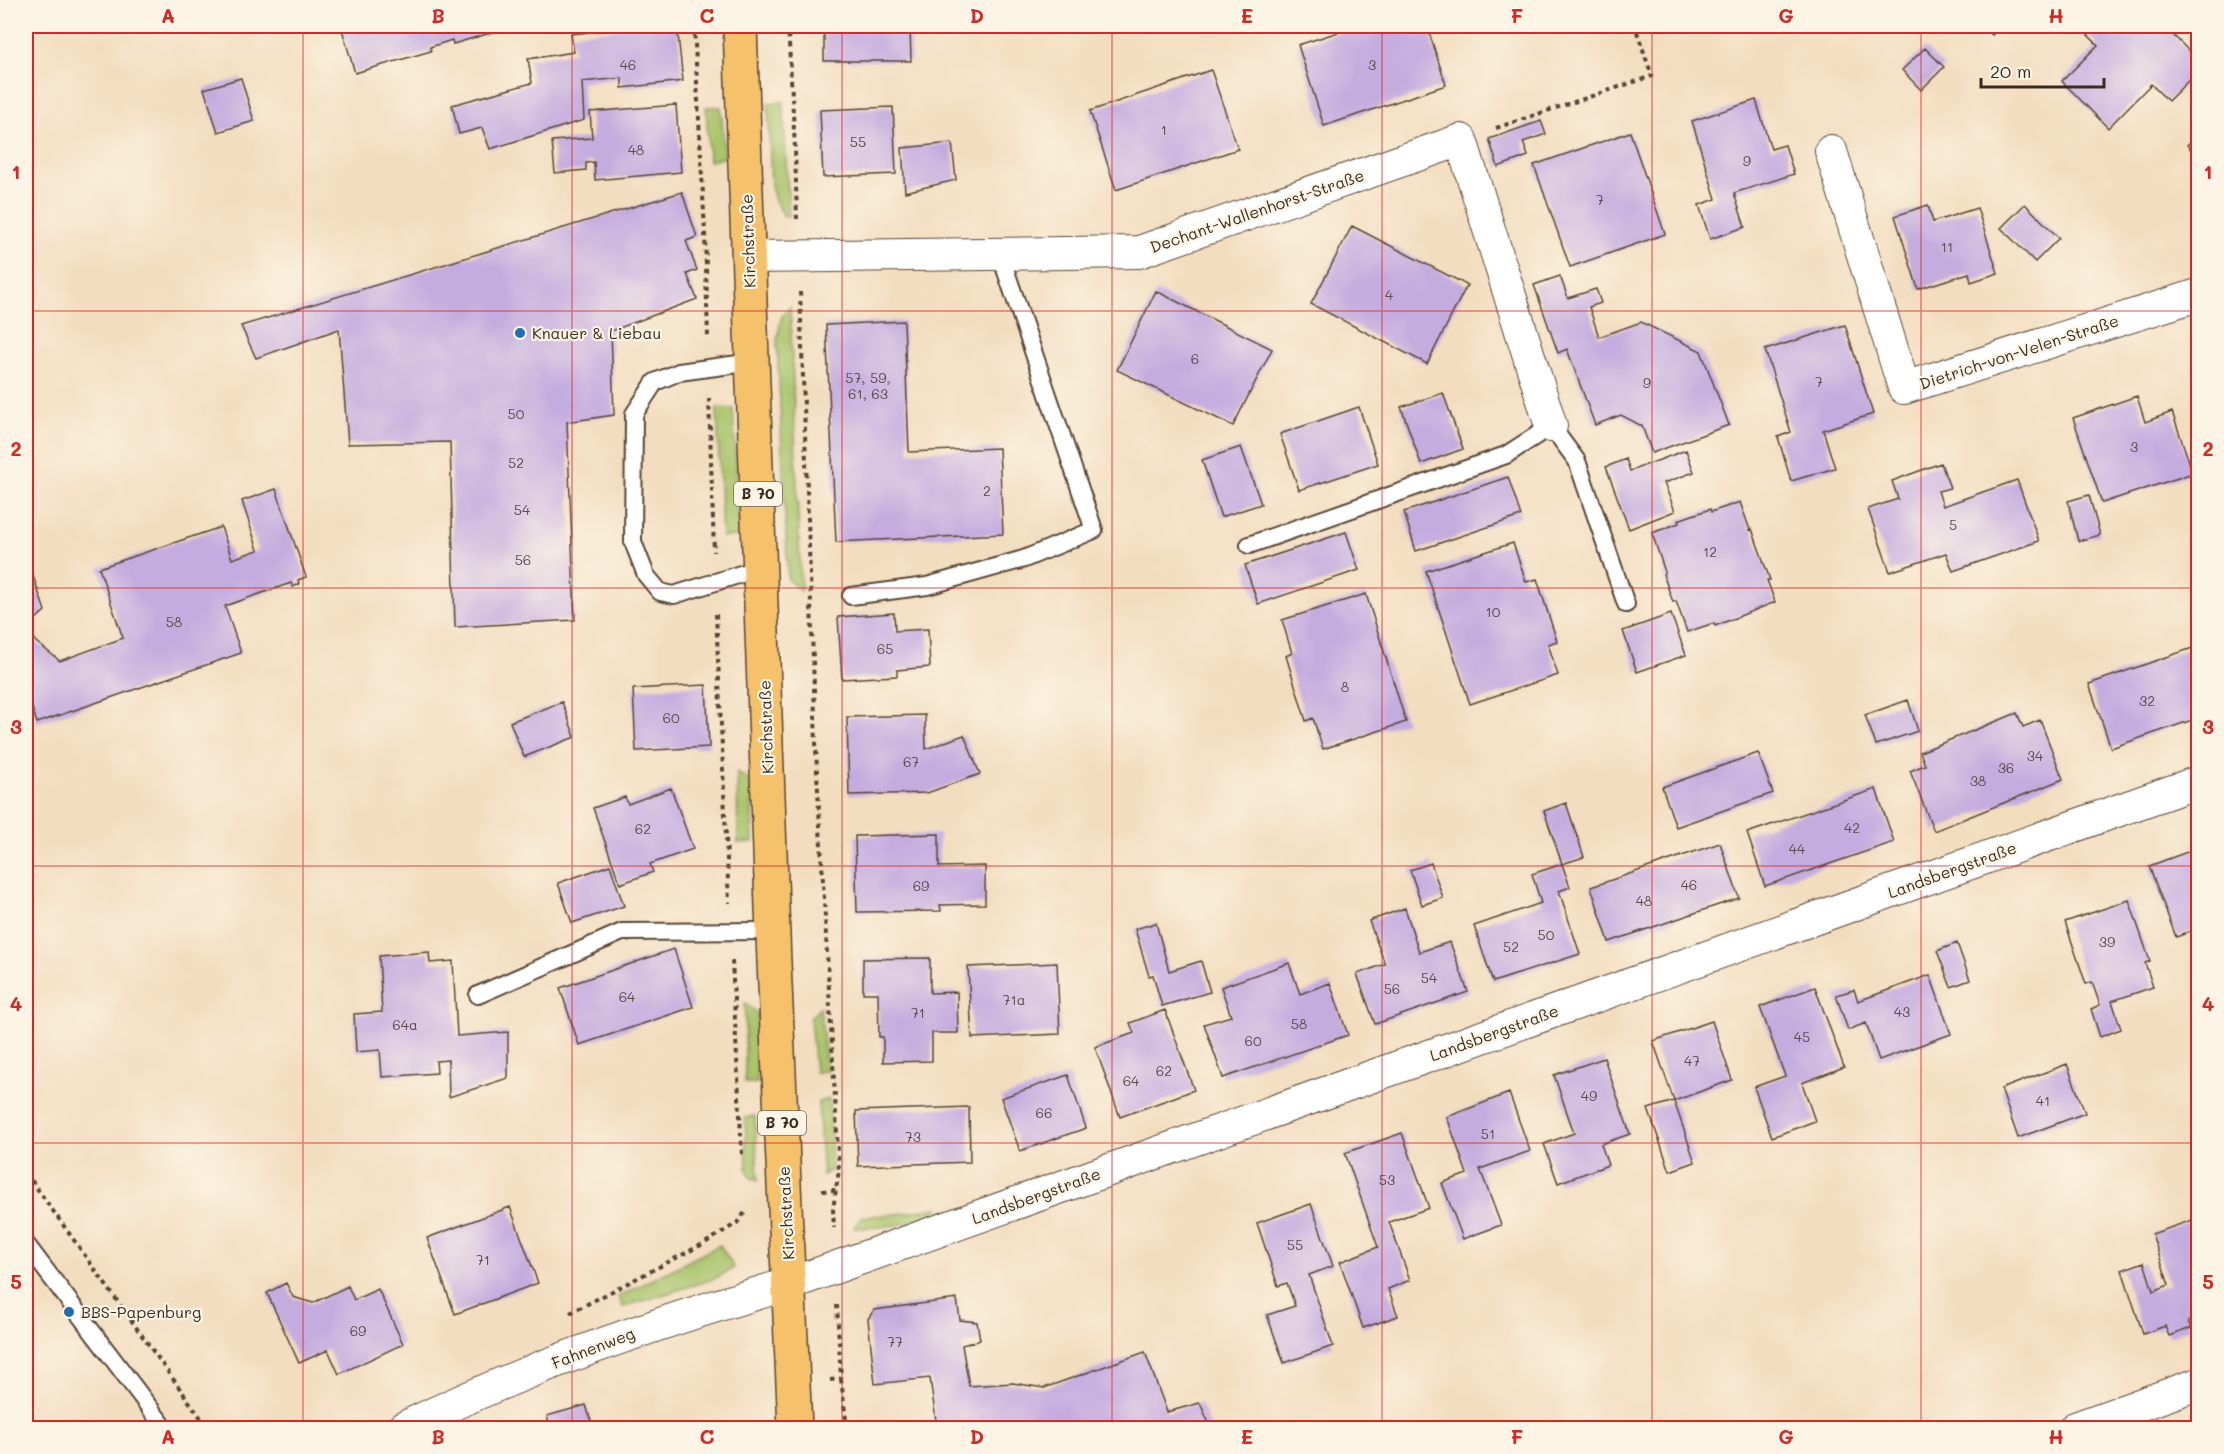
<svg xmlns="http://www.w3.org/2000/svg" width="2224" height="1454" font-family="Mali,sans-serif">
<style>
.green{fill:#a9c46a;stroke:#727744;stroke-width:1.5}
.building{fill:#c5acdf}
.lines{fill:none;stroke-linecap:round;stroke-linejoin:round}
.lane-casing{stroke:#574536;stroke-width:20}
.street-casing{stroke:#574536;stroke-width:34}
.primary-casing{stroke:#574536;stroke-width:36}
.path{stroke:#574536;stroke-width:4;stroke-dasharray:4.5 4.5;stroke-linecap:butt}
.lane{stroke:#fff;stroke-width:16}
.street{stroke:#fff;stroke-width:32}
.primary{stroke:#f5c16b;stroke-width:33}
.grid{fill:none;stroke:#d62828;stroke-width:1.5;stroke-opacity:0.55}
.poi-dot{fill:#1f6fb2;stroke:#fcf5e5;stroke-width:2}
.labels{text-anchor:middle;stroke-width:4.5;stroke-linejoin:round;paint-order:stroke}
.number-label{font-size:14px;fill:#5e4a4e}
.shield{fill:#fcf5e5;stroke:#75675a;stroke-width:1.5}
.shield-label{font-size:15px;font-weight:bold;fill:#3b2a1e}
.street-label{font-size:16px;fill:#3b2a1e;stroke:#fcf5e5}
.poi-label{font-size:16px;fill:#3b2a1e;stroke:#fcf5e5;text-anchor:start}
.neatline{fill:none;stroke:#d62828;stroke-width:2}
.grid-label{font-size:20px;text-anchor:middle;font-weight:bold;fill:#d62828}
</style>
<rect width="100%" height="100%" fill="#fcf5e5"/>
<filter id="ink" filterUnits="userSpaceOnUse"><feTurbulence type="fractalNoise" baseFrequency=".0167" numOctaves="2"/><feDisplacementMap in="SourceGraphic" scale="12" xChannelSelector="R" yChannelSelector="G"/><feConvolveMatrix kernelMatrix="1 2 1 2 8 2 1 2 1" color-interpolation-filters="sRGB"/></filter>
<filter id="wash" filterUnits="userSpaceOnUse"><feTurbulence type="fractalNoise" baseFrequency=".008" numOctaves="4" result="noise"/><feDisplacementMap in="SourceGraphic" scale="24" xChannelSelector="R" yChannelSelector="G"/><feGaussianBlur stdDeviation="1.35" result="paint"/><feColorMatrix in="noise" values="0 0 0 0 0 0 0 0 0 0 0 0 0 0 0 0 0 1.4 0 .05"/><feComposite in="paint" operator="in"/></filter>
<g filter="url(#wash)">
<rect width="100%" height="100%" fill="#f3ddbf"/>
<path class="green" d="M783,102L784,118L789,216H784L775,200L771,186L768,103Z
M706,107H721L725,157L709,161Z
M790,307L801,591L788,580L777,340L782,316Z
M717,408L733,409L740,536L722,537Z
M737,772L751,782L753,842L738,843Z
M745,1003L758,1014L757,1083H745Z
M820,1008L827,1071L815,1072L810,1018Z
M829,1099L832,1164L831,1171L823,1175L818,1102Z
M755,1116L758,1180L751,1178L747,1169L745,1118Z
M938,1208L935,1218C908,1223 882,1229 854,1228L861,1217L896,1214Z
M720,1245L734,1268L716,1278L623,1307L618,1297Z"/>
<g id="blocks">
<path class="building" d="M341,26H514L453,44L452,40L430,47L431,51L355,73Z
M617,26H677L683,81L622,88V78L582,82L584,120L490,149L482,128L459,134L452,105L532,83L528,59L574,52L571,34L617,29Z
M824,26H910L911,61H824Z
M1357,26H1427L1446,85L1324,126L1298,45Z
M1982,26H2002L1992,35Z
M2079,26H2164L2198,60V71L2168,101L2151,84L2108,128L2062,81L2098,45Z
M1925,48L1944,67L1921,90L1902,70Z
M1211,70L1238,149L1116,190L1090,111Z
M241,78L254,121L218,132L204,89Z
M1756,100L1771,149L1785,145L1794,174L1734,193L1745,227L1710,239L1699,205L1716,199L1692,121Z
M676,105L681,172L595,180L594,162L586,163V170L555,173L552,141L592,138L590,112Z
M893,107L896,174L823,177L820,110Z
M1541,121L1546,134L1523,142L1528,156L1498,167L1489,139Z
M1630,132L1665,234L1570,267L1534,165Z
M2198,134V157L2187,145Z
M952,143L956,180L905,192L902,148Z
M682,192L697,237L686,241L697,270L687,274L697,299L611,331L614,415L567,422L575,620L455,627L450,442L348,444L339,329L256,358L241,326Z
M2025,204L2059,238L2035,262L2001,228Z
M1928,205L1933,222L1977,208L1998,273L1971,282L1969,273L1918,289L1895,216Z
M1352,226L1467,285L1427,364L1311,304Z
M1560,276L1568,298L1596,289L1601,303L1589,307L1599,337L1641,322L1701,351L1729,425L1652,453L1642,426L1621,415L1595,425L1567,349L1558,353L1534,285Z
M1156,291L1272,349L1233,426L1117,370Z
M904,321L909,452L999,448L1003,534L836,542L826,325Z
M1845,325L1873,414L1823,430L1835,468L1791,481L1778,437L1791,432L1765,350Z
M1443,393L1463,449L1421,464L1401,407Z
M2137,396L2145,422L2172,412L2193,473L2102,503L2073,418Z
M1359,407L1378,464L1299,490L1280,434Z
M1241,447L1261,504L1221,517L1202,460Z
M1686,450L1694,472L1664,483L1675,511L1629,529L1606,467L1626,459L1630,471Z
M1941,463L1950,488L1938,491L1943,506L2017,480L2039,541L1953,571L1946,553L1890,572L1868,509L1898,499L1892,481Z
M1508,477L1521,516L1416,551L1404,512Z
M276,489L306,577L298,580L299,584L293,587L291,583L225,606L241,653L37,723L26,690V555L45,611L30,624L35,641L60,661L123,638L99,568L221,527L232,559L258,550L242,501Z
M2089,495L2100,535L2078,541L2068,501Z
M1740,502L1750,530L1752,529L1770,580H1767L1775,602L1715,626L1714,623L1687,632L1676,601L1673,602L1663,574L1665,572L1652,533L1679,523L1678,520L1710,509L1711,512Z
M1346,532L1359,570L1258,604L1245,565Z
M1513,543L1526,582L1537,579L1557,641L1548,644L1558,675L1470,704L1426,571Z
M1366,594L1406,722L1323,749L1313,718L1306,721L1286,656L1292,653L1282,620Z
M894,613L895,631L928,629L930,667L897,670V676L842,679L838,617Z
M1671,614L1686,655L1637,672L1623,631Z
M2198,646V718L2111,748L2089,684Z
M706,685L709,747L636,751L633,689Z
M1908,700L1918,731L1876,745L1865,715Z
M562,702L575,737L524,757L510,722Z
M2017,713L2023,727L2040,720L2063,779L1934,831L1910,771L1925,765L1920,752Z
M925,715L926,749L964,735L980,774L927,793L849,795L847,717Z
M1758,753L1773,793L1676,827L1662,787Z
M671,788L693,849L650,864L653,872L620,884L593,808L625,797L628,804Z
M1876,789L1894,842L1765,886L1747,833Z
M1566,803L1584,857L1562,864L1570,887L1559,891L1580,954L1493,982L1474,926L1541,903L1532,874L1562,864L1544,811Z
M939,834V867L985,866V904L940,905L941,911L857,912L855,836Z
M1720,843L1739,898L1609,942L1591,887Z
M2198,848V929L2176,937L2149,866Z
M1431,863L1443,898L1422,905L1410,870Z
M610,865L624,906L572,923L558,883Z
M2129,900L2150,961L2145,963L2153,987L2112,1001L2121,1029L2100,1037L2091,1009L2100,1005L2092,982L2086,984L2065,922Z
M1405,908L1419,952L1450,942L1468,992L1375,1024L1357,974L1385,964L1369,921Z
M1156,923L1169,971L1201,961L1210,992L1162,1006L1153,975L1149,976L1135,929Z
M1957,943L1970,980L1951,987L1937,951Z
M674,949L693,1007L579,1045L560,988Z
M429,952L430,963L453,961L457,1036L508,1032V1078L449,1097L448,1060L436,1061L437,1073L382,1077L380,1050L356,1052L354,1014L382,1012L379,956Z
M930,958V993L957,992L958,1033H932V1061L883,1062V1037H879L878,993H863V959Z
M1057,963L1060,1034L972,1038L968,967Z
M1289,963L1300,994L1330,983L1348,1035L1223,1078L1204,1024L1231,1016L1221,987Z
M1930,975L1951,1034L1879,1060L1866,1023L1848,1030L1836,995L1854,990L1858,1001Z
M1815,987L1844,1067L1802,1083L1815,1121L1772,1137L1754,1087L1785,1076L1760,1007Z
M1165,1010L1194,1090L1120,1117L1095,1047L1134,1033L1130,1023Z
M1712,1021L1732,1080L1674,1101L1653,1041Z
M1604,1058L1630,1134L1601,1144L1608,1165L1558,1183L1544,1144L1574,1133L1554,1075Z
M2067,1064L2085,1113L2018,1138L2001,1089Z
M1068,1075L1086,1128L1020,1151L1001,1098Z
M1509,1093L1530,1151L1480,1169L1501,1225L1463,1239L1442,1183L1467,1174L1447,1117Z
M1674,1101L1695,1162L1670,1171L1648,1109Z
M969,1107L970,1162L858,1166L856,1111Z
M1402,1133L1429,1208L1389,1222L1410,1280L1388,1289L1398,1316L1363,1328L1340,1262L1378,1247L1345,1153Z
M1311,1204L1333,1266L1309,1275L1333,1346L1284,1363L1267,1315L1295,1306L1287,1283L1278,1286L1257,1223Z
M510,1207L538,1283L455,1314L427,1238Z
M2198,1218V1317L2188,1321L2191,1328L2169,1336L2165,1326L2143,1334L2122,1270L2144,1262L2153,1291L2169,1285L2152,1234Z
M286,1283L293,1297L313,1303L348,1286L354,1300L378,1289L403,1344L339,1374L328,1350L299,1363L267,1293Z
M957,1299L960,1320L977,1322L980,1340L962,1345L969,1386L1013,1383L1044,1388L1145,1352L1167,1412L1200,1403L1211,1428H937L930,1378L875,1384L868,1319L874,1310Z
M586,1405L593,1428H550L547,1416Z"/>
</g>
</g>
<g filter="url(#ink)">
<use href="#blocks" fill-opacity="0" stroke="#574536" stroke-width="1.5"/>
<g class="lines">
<g class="lane-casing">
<path id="lane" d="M753,362L679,372L655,382L634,414L633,542L646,575L660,592L674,595L760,568
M1249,545L1506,455L1551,426L1577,461L1626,604
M851,596L927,586L1024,559L1094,530L1000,254
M478,995L622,932L773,931
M26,1244L165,1428"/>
</g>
<g class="street-casing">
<path id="street" d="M1831,151L1904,388L2198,295
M748,257L1139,252L1461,140L1551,426
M403,1428C527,1367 657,1322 789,1284L2198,782
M2075,1428L2198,1384"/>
</g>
<g class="primary-casing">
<path id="primary" d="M740,26L774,962L795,1428"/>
</g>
<path class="path" d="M694,26L705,232L708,339
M788,26L795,148L797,219
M1496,128L1652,76L1635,26
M800,292L817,773L839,1170L833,1209L834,1228
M709,398L714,552
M716,614L729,903
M732,961L742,1155
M26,1173L208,1428
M822,1191L836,1190
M570,1313L705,1243L737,1223L746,1211
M841,1379L847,1428
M830,1380L841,1379L837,1305"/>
<use href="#lane" class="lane"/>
<use href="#street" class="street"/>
<use href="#primary" class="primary"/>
</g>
</g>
<path class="grid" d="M303,26V1428M572,26V1428M842,26V1428M1112,26V1428M1382,26V1428M1652,26V1428M1921,26V1428M26,311H2198M26,588H2198M26,866H2198M26,1143H2198"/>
<g class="poi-dot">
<circle cx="520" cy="333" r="6"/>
<circle cx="69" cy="1312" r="6"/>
</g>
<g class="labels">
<g class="number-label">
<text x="628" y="70">46</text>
<text x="1372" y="70">3</text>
<text x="1164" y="135">1</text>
<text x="858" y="147">55</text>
<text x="636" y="155">48</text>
<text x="1747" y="166">9</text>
<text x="1600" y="205">7</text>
<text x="1947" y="252">11</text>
<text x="1389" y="300">4</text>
<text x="1195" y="364">6</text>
<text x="868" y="383">57, 59,<tspan x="868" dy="16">61, 63</tspan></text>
<text x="1819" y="387">7</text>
<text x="1647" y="388">9</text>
<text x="516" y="419">50</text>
<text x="2134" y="452">3</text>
<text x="516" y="468">52</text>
<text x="987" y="496">2</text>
<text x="522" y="515">54</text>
<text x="1953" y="530">5</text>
<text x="1710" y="557">12</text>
<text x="523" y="565">56</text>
<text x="1493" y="617">10</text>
<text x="174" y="627">58</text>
<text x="885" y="654">65</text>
<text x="1345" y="692">8</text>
<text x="2147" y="706">32</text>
<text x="671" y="723">60</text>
<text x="2035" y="761">34</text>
<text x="911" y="767">67</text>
<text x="2006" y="773">36</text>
<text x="1978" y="786">38</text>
<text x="1852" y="833">42</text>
<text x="643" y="834">62</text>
<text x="1797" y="854">44</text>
<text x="1689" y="890">46</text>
<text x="921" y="891">69</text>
<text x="1644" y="906">48</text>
<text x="1546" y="940">50</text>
<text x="2107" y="947">39</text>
<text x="1511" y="952">52</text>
<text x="1429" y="983">54</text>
<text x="1392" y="994">56</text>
<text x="627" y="1002">64</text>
<text x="1014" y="1005">71a</text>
<text x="1902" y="1017">43</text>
<text x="918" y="1018">71</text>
<text x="1299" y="1029">58</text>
<text x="405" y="1030">64a</text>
<text x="1802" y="1042">45</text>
<text x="1253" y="1046">60</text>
<text x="1692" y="1066">47</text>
<text x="1164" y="1076">62</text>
<text x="1131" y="1086">64</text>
<text x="1589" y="1101">49</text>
<text x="2043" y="1106">41</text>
<text x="1044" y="1118">66</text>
<text x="1488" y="1139">51</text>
<text x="913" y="1142">73</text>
<text x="1387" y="1185">53</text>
<text x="1295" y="1250">55</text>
<text x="483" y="1265">71</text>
<text x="358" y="1336">69</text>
<text x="895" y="1347">77</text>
</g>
<g class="shield">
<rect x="734" y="482" width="48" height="24" rx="4.5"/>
<rect x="758" y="1111" width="48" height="24" rx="4.5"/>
</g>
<g class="shield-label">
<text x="758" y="499">B 70</text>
<text x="782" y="1128">B 70</text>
</g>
<g class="street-label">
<text transform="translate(1257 211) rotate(-19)" y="6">Dechant-Wallenhorst-Straße</text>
<text transform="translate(748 241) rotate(-92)" y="6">Kirchstraße</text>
<text transform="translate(2019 352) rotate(-18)" y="6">Dietrich-von-Velen-Straße</text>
<text transform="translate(766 727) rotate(-92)" y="6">Kirchstraße</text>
<text transform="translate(1952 870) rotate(-20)" y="6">Landsbergstraße</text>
<text transform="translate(1494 1033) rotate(-20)" y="6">Landsbergstraße</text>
<text transform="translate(1036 1196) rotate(-20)" y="6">Landsbergstraße</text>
<text transform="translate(786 1213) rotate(-93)" y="6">Kirchstraße</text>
<text transform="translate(593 1348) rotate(-21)" y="6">Fahnenweg</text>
</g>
<g class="poi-label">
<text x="532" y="339">Knauer &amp; Liebau</text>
<text x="81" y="1318">BBS-Papenburg</text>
</g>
</g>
<rect width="2224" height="1454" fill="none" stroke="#fcf5e5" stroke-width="66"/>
<path d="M1981 78v9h123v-9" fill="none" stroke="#3b2a1e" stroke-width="3"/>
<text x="1990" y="78" font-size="18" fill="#3b2a1e" stroke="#fcf5e5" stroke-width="4.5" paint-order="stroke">20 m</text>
<rect x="33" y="33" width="2158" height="1388" class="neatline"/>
<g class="grid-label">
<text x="168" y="23">A</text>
<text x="438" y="23">B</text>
<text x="707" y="23">C</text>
<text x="977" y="23">D</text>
<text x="1247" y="23">E</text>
<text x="1517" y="23">F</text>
<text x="1786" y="23">G</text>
<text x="2056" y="23">H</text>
<text x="16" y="179">1</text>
<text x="2208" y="179">1</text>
<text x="16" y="456">2</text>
<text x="2208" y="456">2</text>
<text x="16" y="734">3</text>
<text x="2208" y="734">3</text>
<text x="16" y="1011">4</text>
<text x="2208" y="1011">4</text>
<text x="16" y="1289">5</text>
<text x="2208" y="1289">5</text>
<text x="168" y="1444">A</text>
<text x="438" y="1444">B</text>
<text x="707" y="1444">C</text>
<text x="977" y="1444">D</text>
<text x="1247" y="1444">E</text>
<text x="1517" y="1444">F</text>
<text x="1786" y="1444">G</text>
<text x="2056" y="1444">H</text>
</g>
</svg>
